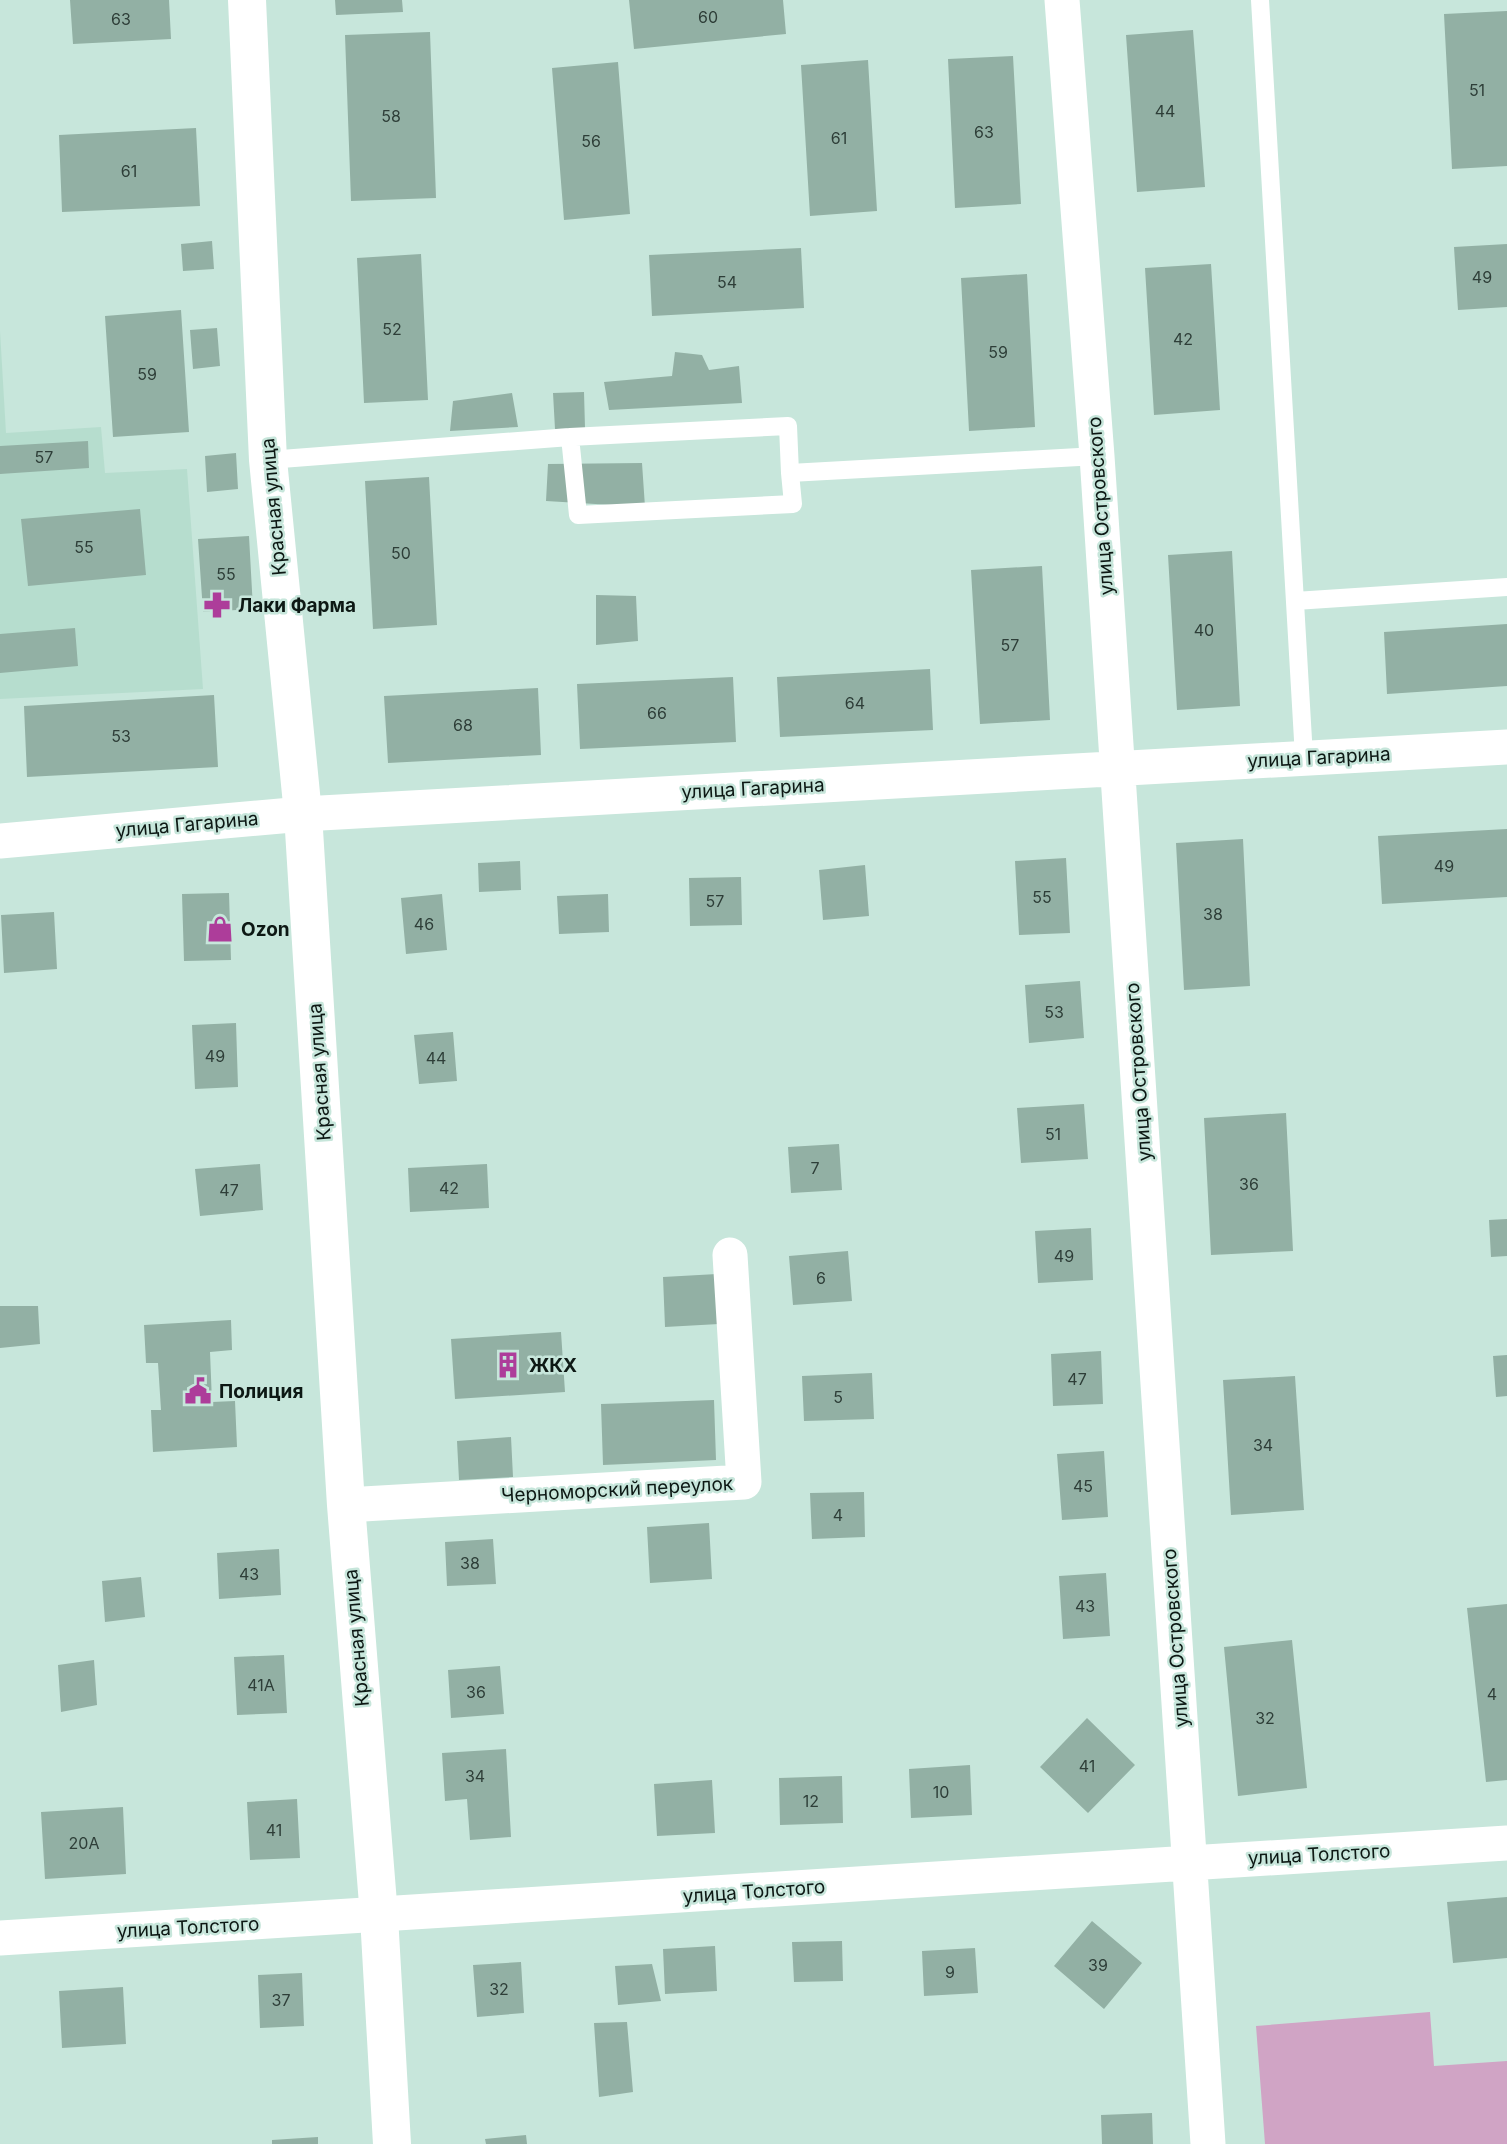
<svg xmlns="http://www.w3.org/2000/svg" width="1507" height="2144" font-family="Inter,sans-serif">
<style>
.built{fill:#b6ddce}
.green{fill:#d0a4c5}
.building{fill:#92b0a4}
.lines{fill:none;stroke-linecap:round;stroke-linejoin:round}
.lane{stroke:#fff;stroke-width:18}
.street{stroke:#fff;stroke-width:35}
.secondary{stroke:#fff;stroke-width:38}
.labels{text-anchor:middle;stroke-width:5;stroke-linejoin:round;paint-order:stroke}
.number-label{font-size:16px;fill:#2e3e38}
.street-label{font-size:19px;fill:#0d1814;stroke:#c7e6db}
.poi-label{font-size:19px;font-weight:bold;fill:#0d1814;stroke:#c7e6db;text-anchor:start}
</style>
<rect width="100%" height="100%" fill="#c7e6db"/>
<path class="built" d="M0,331L6,433L101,427L105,473L187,469L203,689L0,699Z"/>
<path class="green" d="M1430,2012L1434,2066L1507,2061V2144H1265L1256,2026Z"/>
<path class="building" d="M70,0H169L171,39L73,44Z
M335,0H402L403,12L336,15Z
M629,0H783L786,34L634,49Z
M1507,11V166L1452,169L1444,14Z
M1193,30L1205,187L1137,192L1126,35Z
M430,32L436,198L351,201L345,35Z
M1013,56L1021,204L955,208L948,59Z
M868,60L877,211L810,216L801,65Z
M618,62L630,214L564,220L552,68Z
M196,128L200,206L62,212L59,135Z
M212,241L214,269L183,271L181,244Z
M1507,244V307L1458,310L1454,247Z
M801,248L804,308L652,316L649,255Z
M421,254L428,400L364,403L357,258Z
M1211,264L1220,410L1154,415L1145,268Z
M1027,274L1035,427L969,431L961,278Z
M181,310L189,432L113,437L105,316Z
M217,328L220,366L193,369L190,330Z
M675,352L702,355L709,370L739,366L742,403L609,410L604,382L672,376Z
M584,392L585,428L555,429L553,393Z
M512,393L518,427L450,431L453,401Z
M88,441L89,468L0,474V446Z
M236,453L238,489L207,492L205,456Z
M642,463L645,507L546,501L548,464Z
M429,477L437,625L373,629L365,481Z
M140,509L146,575L28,586L21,519Z
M249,536L253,609L203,612L198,539Z
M1232,551L1240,706L1177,710L1168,555Z
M1042,566L1050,720L980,724L971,570Z
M596,595L636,596L638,641L596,645Z
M1507,624V686L1387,694L1384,632Z
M75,628L78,666L0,673V634Z
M930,669L933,730L780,737L777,677Z
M733,677L736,742L580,749L577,684Z
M538,688L541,755L388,763L384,696Z
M214,695L218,767L27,777L24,706Z
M1507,829V897L1382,904L1378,836Z
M1243,839L1250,986L1184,990L1176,843Z
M1066,858L1070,933L1019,935L1015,861Z
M520,861L521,890L479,892L478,863Z
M865,865L869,916L823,920L819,870Z
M741,877L742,925L690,926L689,878Z
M229,893L231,960L184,961L182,894Z
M442,894L447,950L406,954L401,898Z
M608,894L609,932L559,934L557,896Z
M54,912L57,969L4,973L1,915Z
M1080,981L1084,1038L1029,1043L1025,985Z
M236,1023L238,1087L195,1089L192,1025Z
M453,1032L457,1081L419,1084L414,1035Z
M1084,1104L1088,1159L1021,1163L1017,1108Z
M1286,1113L1293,1251L1211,1255L1204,1118Z
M839,1144L842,1190L791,1193L788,1147Z
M260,1164L263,1210L200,1216L195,1169Z
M487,1164L489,1208L410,1212L408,1168Z
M1507,1219V1256L1491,1257L1489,1220Z
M1091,1228L1093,1280L1038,1283L1035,1231Z
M848,1251L852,1301L793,1305L789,1256Z
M717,1274L719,1324L665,1327L663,1277Z
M0,1306H38L40,1344L0,1348Z
M231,1320L232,1350L210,1352L212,1402L235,1401L237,1447L153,1452L151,1410H161L158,1363H146L144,1325Z
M561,1332L565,1392L455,1399L451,1339Z
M1101,1351L1103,1404L1053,1406L1051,1354Z
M1507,1355V1396L1496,1397L1493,1356Z
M872,1373L874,1419L804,1421L802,1376Z
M1295,1376L1304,1510L1231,1515L1223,1380Z
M714,1400L716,1460L603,1465L601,1404Z
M511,1437L513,1477L459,1480L457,1441Z
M1104,1451L1108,1517L1062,1520L1057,1454Z
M864,1492L865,1537L812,1539L810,1493Z
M709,1523L712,1579L650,1583L647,1527Z
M493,1539L496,1584L447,1586L445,1542Z
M279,1549L281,1595L219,1599L217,1553Z
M1106,1573L1110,1636L1063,1639L1059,1576Z
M141,1577L145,1617L105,1622L102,1581Z
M1507,1604V1780L1486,1782L1467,1608Z
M1292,1640L1307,1788L1238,1796L1224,1647Z
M284,1655L287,1713L237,1715L234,1657Z
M94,1660L97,1705L61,1712L58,1665Z
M500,1666L504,1714L451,1718L448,1670Z
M1087,1718L1135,1765L1088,1813L1040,1767Z
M506,1749L511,1837L470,1840L467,1799L445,1801L442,1753Z
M970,1765L972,1815L911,1818L909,1769Z
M842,1776L843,1823L780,1825L779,1778Z
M712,1780L715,1833L657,1836L654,1784Z
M297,1799L300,1858L250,1860L247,1802Z
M123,1807L126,1874L45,1879L41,1812Z
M1507,1897V1958L1453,1963L1447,1902Z
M1092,1921L1142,1963L1104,2009L1054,1966Z
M842,1941L843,1981L794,1982L792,1942Z
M715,1946L717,1991L665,1994L663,1949Z
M975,1948L978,1993L924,1996L922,1951Z
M521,1962L524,2013L477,2017L473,1965Z
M652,1964L661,2001L618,2005L615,1966Z
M302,1973L304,2026L260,2028L258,1975Z
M123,1987L126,2044L62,2048L59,1991Z
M627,2022L633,2092L599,2097L594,2023Z
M1152,2113L1153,2144H1102L1101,2115Z
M526,2135L527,2144H486L485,2139Z
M318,2137V2144H272V2140Z"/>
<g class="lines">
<path class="lane" d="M1260,0L1304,757
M570,437L578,515L793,504L790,473
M268,460L570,437L788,426L790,473L1097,456
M1295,601L1507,587"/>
<path class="street" d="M1062,0L1097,456L1208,2144
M0,841L303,814L1507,747
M346,1505L744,1482L730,1255
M0,1938C503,1909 1005,1873 1507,1843"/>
<path class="secondary" d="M247,0L268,460L303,814L346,1505L379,1916L392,2144"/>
</g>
<defs>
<g id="pharmacy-bare" transform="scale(2.1)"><path d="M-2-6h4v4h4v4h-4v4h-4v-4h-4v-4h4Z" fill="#ad3d9a" stroke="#c7e6db" stroke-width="2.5" paint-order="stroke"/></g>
<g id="shop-bare" transform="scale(2.1)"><path d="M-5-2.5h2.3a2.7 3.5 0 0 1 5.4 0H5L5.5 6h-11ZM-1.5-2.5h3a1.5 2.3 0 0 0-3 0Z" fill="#ad3d9a" stroke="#c7e6db" stroke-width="2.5" paint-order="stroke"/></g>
<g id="building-bare" transform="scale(2.1)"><path d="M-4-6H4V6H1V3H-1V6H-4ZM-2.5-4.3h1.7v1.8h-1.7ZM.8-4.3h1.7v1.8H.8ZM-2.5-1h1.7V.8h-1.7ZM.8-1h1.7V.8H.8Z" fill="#ad3d9a" stroke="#c7e6db" stroke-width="2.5" paint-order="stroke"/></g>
<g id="civic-bare" transform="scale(2.1)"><path d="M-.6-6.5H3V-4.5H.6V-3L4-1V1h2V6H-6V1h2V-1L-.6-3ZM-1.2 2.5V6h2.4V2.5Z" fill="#ad3d9a" stroke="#c7e6db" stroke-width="2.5" paint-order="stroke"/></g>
</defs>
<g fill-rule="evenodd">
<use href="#pharmacy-bare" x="217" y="605"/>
<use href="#shop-bare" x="220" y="929"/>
<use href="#building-bare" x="508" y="1365"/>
<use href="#civic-bare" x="198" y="1391"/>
</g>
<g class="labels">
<g class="number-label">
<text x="708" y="23">60</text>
<text x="121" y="25">63</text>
<text x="1477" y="96">51</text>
<text x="1165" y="117">44</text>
<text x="391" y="122">58</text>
<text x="984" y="138">63</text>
<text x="839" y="144">61</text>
<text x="591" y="147">56</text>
<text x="129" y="177">61</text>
<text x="1482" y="283">49</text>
<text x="727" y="288">54</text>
<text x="392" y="335">52</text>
<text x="1183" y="345">42</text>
<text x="998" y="358">59</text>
<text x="147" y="380">59</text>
<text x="44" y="463">57</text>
<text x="84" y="553">55</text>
<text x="401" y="559">50</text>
<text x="226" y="580">55</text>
<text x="1204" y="636">40</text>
<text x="1010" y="651">57</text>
<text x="855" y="709">64</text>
<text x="657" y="719">66</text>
<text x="463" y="731">68</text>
<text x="121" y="742">53</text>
<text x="1444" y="872">49</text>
<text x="1042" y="903">55</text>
<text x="715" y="907">57</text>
<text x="1213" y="920">38</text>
<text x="424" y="930">46</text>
<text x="1054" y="1018">53</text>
<text x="215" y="1062">49</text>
<text x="436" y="1064">44</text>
<text x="1053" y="1140">51</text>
<text x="815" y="1174">7</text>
<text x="1249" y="1190">36</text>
<text x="449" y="1194">42</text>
<text x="229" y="1196">47</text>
<text x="1064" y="1262">49</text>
<text x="821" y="1284">6</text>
<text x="1077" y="1385">47</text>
<text x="838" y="1403">5</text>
<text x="1263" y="1451">34</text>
<text x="1083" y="1492">45</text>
<text x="838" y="1521">4</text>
<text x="470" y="1569">38</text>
<text x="249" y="1580">43</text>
<text x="1085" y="1612">43</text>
<text x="261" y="1691">41А</text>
<text x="476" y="1698">36</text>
<text x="1492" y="1700">4</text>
<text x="1265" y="1724">32</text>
<text x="1087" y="1772">41</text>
<text x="475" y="1782">34</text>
<text x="941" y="1798">10</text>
<text x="811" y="1807">12</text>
<text x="274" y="1836">41</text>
<text x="84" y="1849">20А</text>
<text x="1098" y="1971">39</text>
<text x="950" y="1978">9</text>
<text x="499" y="1995">32</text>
<text x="281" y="2006">37</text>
</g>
<g class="street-label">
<text transform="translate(1100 506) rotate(-94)" y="7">улица Островского</text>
<text transform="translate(273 507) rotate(-95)" y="7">Красная улица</text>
<text transform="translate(1319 757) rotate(-3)" y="7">улица Гагарина</text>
<text transform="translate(753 788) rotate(-3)" y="7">улица Гагарина</text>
<text transform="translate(187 824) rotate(-5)" y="7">улица Гагарина</text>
<text transform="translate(319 1072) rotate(-94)" y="7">Красная улица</text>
<text transform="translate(1138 1072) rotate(-94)" y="7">улица Островского</text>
<text transform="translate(617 1489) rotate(-3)" y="7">Черноморский переулок</text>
<text transform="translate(356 1638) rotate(-95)" y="7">Красная улица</text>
<text transform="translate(1175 1638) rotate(-94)" y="7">улица Островского</text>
<text transform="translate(1319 1854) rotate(-3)" y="7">улица Толстого</text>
<text transform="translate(754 1891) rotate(-4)" y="7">улица Толстого</text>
<text transform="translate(188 1927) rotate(-3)" y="7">улица Толстого</text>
</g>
<g class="poi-label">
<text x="238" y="612">Лаки Фарма</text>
<text x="241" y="936">Ozon</text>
<text x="529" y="1372">ЖКХ</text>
<text x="219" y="1398">Полиция</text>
</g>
</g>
</svg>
